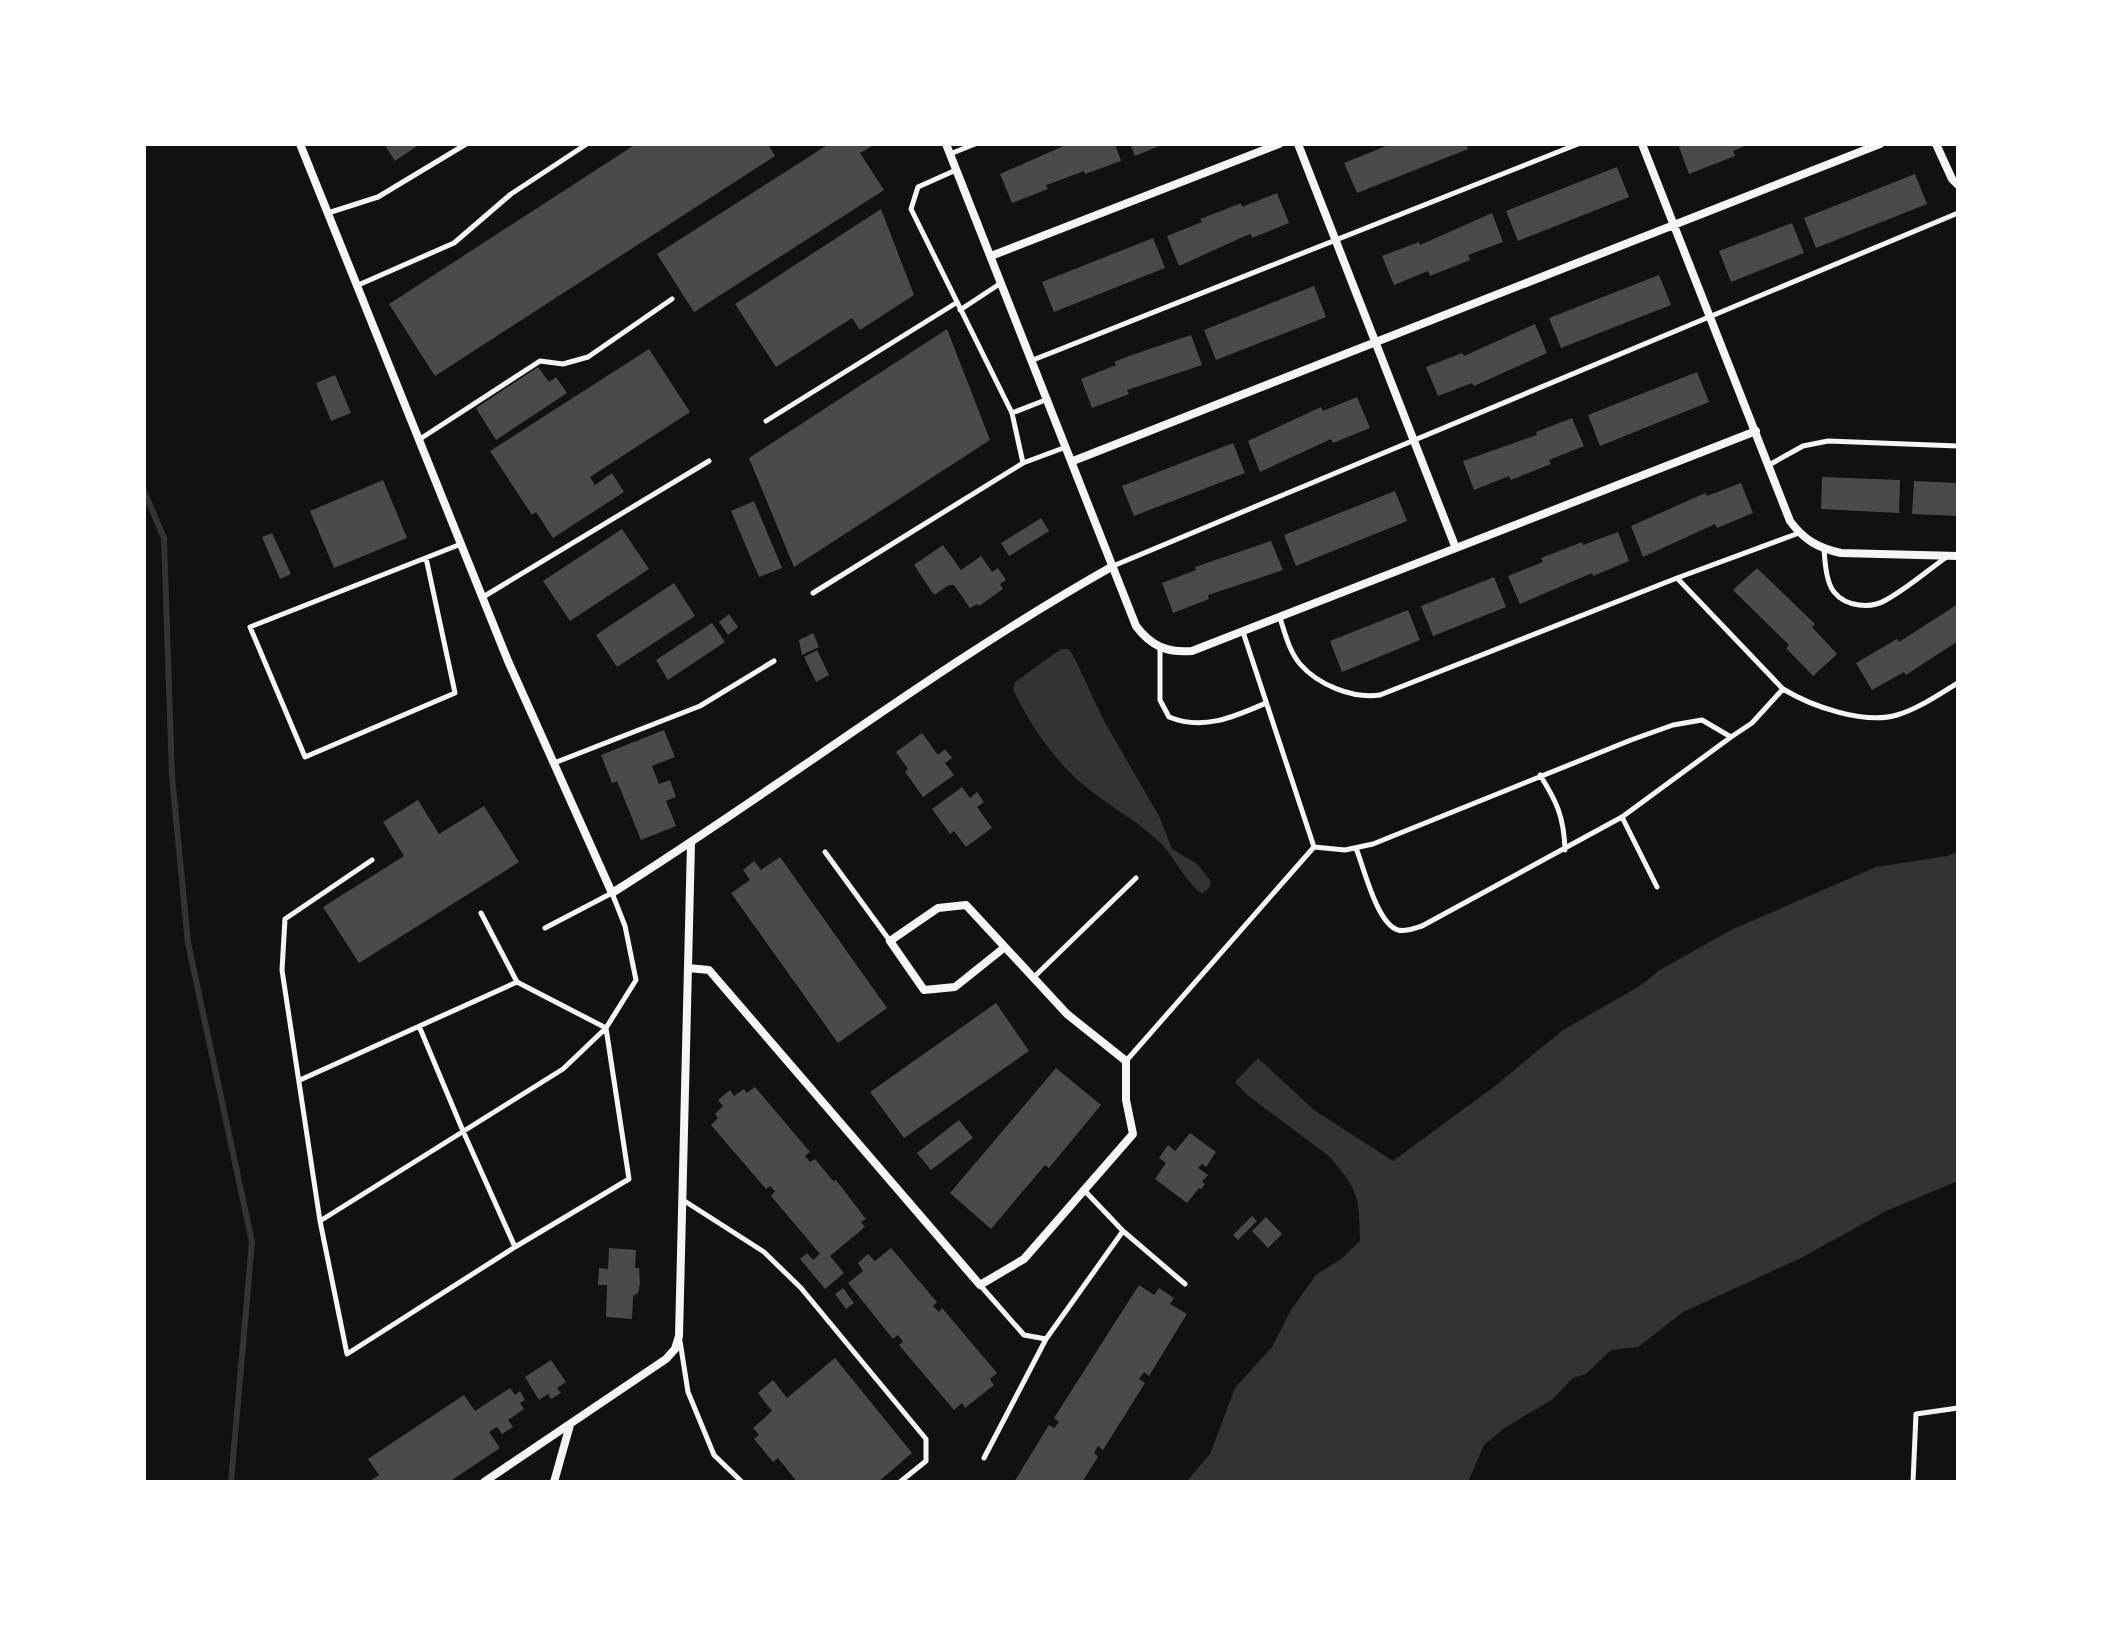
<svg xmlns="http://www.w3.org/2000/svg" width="2102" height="1626" font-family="'Work Sans',sans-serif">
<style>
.water{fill:#333}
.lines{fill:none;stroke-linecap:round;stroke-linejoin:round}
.stream{stroke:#333;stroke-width:6}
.building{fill:#4a4a4a}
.service{stroke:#f5f5f5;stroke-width:5}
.minor{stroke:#f5f5f5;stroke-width:8}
</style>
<rect width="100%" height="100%" fill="#111"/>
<path class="water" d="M1061,649H1068L1073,655L1104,721L1159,816L1172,849L1197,864L1211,881L1209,888L1202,894C1182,878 1174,854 1155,838C1132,817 1104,803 1081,783C1052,757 1029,724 1013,689L1015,682Z
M1958,852V1181L1886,1211L1801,1258L1683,1312L1638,1347L1611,1350L1586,1374L1573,1378L1553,1399L1506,1427L1484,1445L1468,1482H1186L1210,1454L1235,1388L1272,1347L1291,1310L1316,1275L1341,1259L1360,1241C1359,1195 1359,1191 1329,1156L1246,1094L1235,1082L1258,1058L1314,1110L1393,1161L1495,1086L1563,1030L1638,987L1660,970L1731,930L1876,867L1947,856Z"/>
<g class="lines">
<path class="stream" d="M144,491L164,538L172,776L188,943L252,1242L231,1482"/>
</g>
<path class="building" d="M384,144H420L395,161Z
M636,144H768L775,156L435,376L389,304Z
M829,144H870L872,146L860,153L884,190L694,312L657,254Z
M1068,144H1115L1121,161L1085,174L1084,171L1052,183L1046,185L1048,189L1012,203L1000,174Z
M1130,144H1164L1135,156Z
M1391,144H1466L1468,149L1357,193L1344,163Z
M1678,144H1750L1733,151L1735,156L1689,174Z
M1617,167L1629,197L1518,241L1506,211Z
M1915,174L1927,204L1816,248L1804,218Z
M1277,193L1289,223L1252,238L1251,234L1245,236L1179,266L1167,236L1202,222L1200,219L1221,211L1241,203L1242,207Z
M881,209L914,295L860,330L852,318L776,367L735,304Z
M1492,213L1503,242L1468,255L1470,260L1430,276L1428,271L1394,285L1382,256L1419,242L1420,245Z
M1792,223L1804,253L1731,282L1719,251Z
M1153,238L1165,268L1054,312L1042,282Z
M1659,275L1671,305L1561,348L1549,318Z
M1314,286L1326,317L1216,360L1204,330Z
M1535,324L1547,353L1474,386L1472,383L1438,396L1426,367L1462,353L1464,356Z
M947,329L990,440L794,567L749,458Z
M1191,335L1202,365L1127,390L1129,394L1092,408L1081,379L1116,365L1114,362L1129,356Z
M649,349L690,412L590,477L595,485L612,473L624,492L553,538L536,512L532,515L490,451Z
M538,367L549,382L556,377L567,393L496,440L476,408Z
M1697,372L1709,402L1600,446L1588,415Z
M335,375L351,413L331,421L316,383Z
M1357,397L1370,428L1333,443L1331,439L1260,472L1248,441L1321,407L1323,411Z
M1572,418L1584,446L1549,460L1551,464L1511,480L1509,476L1474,490L1463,461L1531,437L1537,435L1536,432Z
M1233,443L1245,473L1134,516L1122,486Z
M1822,477L1900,480L1899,513L1821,509Z
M383,480L407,538L334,568L310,511Z
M1914,481L1958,483V516L1912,514Z
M1741,483L1753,513L1717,528L1715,524L1713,525L1643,557L1631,526L1703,494L1705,493L1707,496Z
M1395,491L1407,521L1296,566L1284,535Z
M754,501L782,568L759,577L731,511Z
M1041,518L1049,531L1009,556L1001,543Z
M622,529L649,569L570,621L543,581Z
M1618,532L1629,561L1593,576L1592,573L1520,604L1508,576L1543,562L1541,558L1582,542L1583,545Z
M272,533L291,574L280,579L262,537Z
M1271,541L1283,570L1208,595L1209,599L1173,613L1162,583L1196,570L1195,567Z
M943,545L961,570L981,556L992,572L998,568L1006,580L1000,584L1003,589L979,606L977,604L970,608L954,585H949L934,595L914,565Z
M1757,568L1815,624L1812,627L1837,654L1813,676L1786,648L1789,645L1733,590Z
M1494,577L1506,607L1433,636L1421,606Z
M674,583L695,616L617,667L596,635Z
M1958,604V641L1906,675L1904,672L1872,690L1856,663L1897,639L1899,642Z
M1408,610L1420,640L1342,672L1330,641Z
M729,614L738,627L728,635L719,622Z
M712,623L725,642L668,680L656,660Z
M813,633L819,647L802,655L799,640Z
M817,650L829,675L816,682L804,657Z
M664,730L675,757L652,766L659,784L670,780L676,797L666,801L676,826L641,840L617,781L612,783L601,755Z
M922,733L938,755L945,749L952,758L945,763L954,775L923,797L905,772L908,769L896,752Z
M962,787L970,798L977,792L984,802L977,807L992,828L966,847L954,831L950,834L932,809Z
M418,800L439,834L484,806L519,862L359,963L323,907L404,856L383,822Z
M780,857L887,1008L838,1043L731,893L750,880L743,870L754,861L761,870Z
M996,1003L1029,1051L904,1138L870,1092Z
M1056,1068L1101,1105L1049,1168L1045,1165L991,1229L950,1193Z
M755,1087L810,1152L805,1156L810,1162L815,1159L833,1181L836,1180L866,1219L861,1222L865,1227L830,1256L844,1273L825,1289L800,1259L807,1253L813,1260L820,1254L771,1196L775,1191L770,1186L766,1189L711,1125L718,1118L715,1114L723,1106L718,1100L730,1090L734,1096L744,1089L747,1093Z
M959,1120L973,1138L931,1170L917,1153Z
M1190,1133L1216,1152L1206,1167L1202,1164L1198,1168L1208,1175L1202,1182L1205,1184L1201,1189L1199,1188L1187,1203L1155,1179L1166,1163L1159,1158L1168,1145L1175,1151Z
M1252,1216L1257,1221L1238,1240L1233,1235Z
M1266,1217L1282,1234L1268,1248L1252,1231Z
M609,1248L636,1250L635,1268H639L640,1283L638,1293L633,1296L632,1319L606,1317L607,1285H598L599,1268L608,1269Z
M891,1248L937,1302L933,1306L939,1312L942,1308L997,1373L990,1379L994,1385L965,1408L962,1403L954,1410L899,1345L903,1342L898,1335L893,1339L848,1283L863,1271L858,1263L868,1254L875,1261Z
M1139,1285L1154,1295L1159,1288L1174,1298L1170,1304L1187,1314L1149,1376L1144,1372L1139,1379L1145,1383L1103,1450L1098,1446L1094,1453L1098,1457L1082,1482H1014L1049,1425L1054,1428L1059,1422L1054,1418Z
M843,1288L854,1303L846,1309L835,1294Z
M835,1358L912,1453L878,1482H797L778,1458L773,1462L754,1439L759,1435L753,1428L772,1411L758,1393L773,1380L787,1398Z
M551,1360L566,1382L557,1388L561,1393L551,1399L548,1394L539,1400L525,1377Z
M510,1388L515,1395L520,1391L525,1400L520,1403L524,1409L508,1420L513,1427L502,1434L497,1427L489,1432L500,1448L449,1482H368L379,1475L368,1459L464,1395L475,1411Z"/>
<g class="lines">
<path class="service" d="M950,154L975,144
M956,170L918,187L911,209L1012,413L1023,463
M328,213L378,197L466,144
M356,286L454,243L511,194L587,144
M960,310L1001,283
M1033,360L1578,144
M1012,413L1048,399
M766,421L956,303
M420,439L540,361L563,364L588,357L672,299
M1769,465L1803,446L1828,441L1958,446
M1824,549C1825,562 1826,582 1834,592C1846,607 1871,609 1886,600C1908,588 1928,570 1948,556
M426,558L455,693L305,757L250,627L461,544
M1113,566L1958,213
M1677,578L1799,533
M813,593L1023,463L1066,447
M483,597L709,461
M1280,618C1285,633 1289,651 1300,664C1318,685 1353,699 1380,695L1677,578L1783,689C1811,706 1864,725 1897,715C1918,709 1939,694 1958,683
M1160,648V700L1169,717C1203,731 1234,717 1266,703
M554,763L700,706L774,661
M1540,775C1557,802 1564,817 1565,850
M1622,817L1657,887
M1314,847L1345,850L1373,844L1631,740L1673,725L1702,720L1731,737L1752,723L1783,689
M1356,848C1364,868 1377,924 1398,930C1406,932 1415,928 1422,926L1622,817L1731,737
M825,852L890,941
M372,860L285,919L282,970L320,1221L563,1069L606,1028L636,980L625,926L612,893L545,928
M1034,977L1136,878
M419,1026L463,1131L515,1247
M1126,1061L1314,847L1243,632
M300,1080L517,982
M683,1200L764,1252L801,1288L926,1439V1461L900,1482
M320,1221L347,1354L515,1247L629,1179L606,1028L517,982L481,913
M1123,1231L1185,1284
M980,1285L1024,1335L1046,1339L1123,1231L1084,1190
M680,1341L688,1392L714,1455L742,1482
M984,1458L1046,1339
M1913,1482L1916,1414L1958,1408"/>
<path class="minor" d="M300,144L508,661L612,893C781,787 939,664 1113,566
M946,144L1136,626C1151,646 1167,653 1192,651L1756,431
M1298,144L1455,546
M1642,144L1790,521C1804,540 1818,548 1841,553L1958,556
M1936,144L1952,179L1958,185
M991,256L1279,144
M1073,461L1880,144
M688,968L709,970L980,1285L1024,1259L1133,1134L1126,1100V1061L1067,1014L966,905L938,908L890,941L924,990L955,987L1005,947
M484,1482L666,1359L675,1349L679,1336L691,844
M554,1482L570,1425"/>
</g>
<rect width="2102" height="1626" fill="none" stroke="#ffffff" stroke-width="292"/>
</svg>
